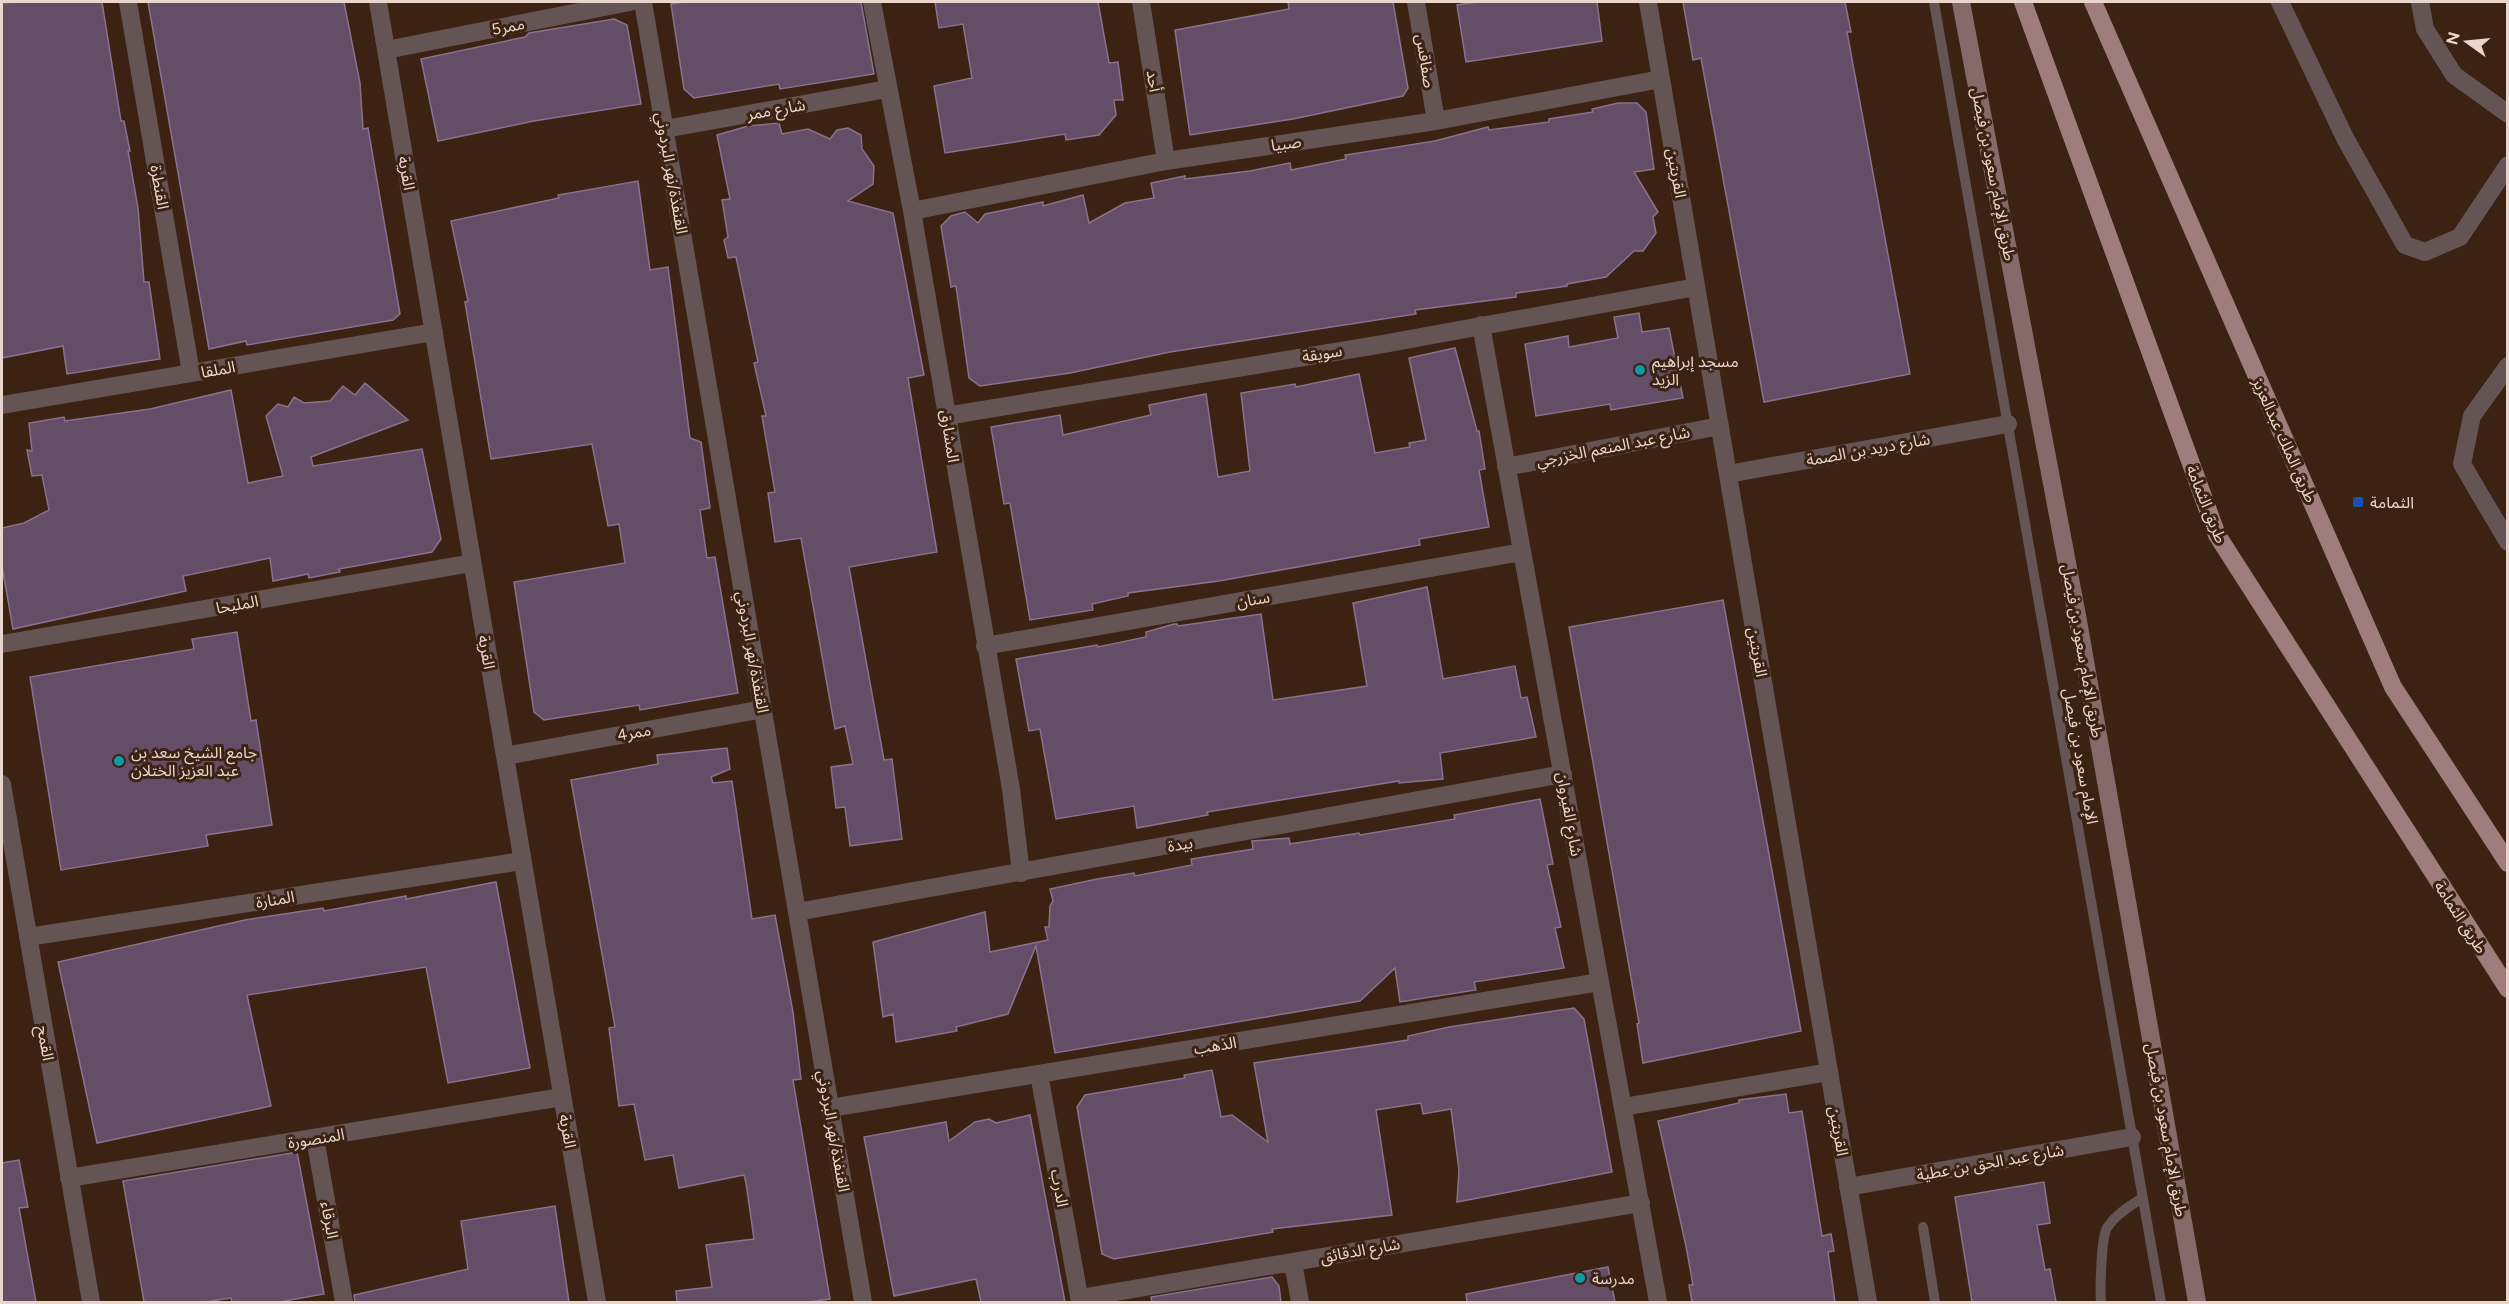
<svg xmlns="http://www.w3.org/2000/svg" width="2509" height="1304" font-family="Figtree,'Noto Sans Arabic',sans-serif">
<style>
.building{fill:#644e67;stroke:#89728c;stroke-width:1.5}
.lines{fill:none;stroke-linecap:round;stroke-linejoin:round}
.lane{stroke:#645453;stroke-width:10}
.street{stroke:#645453;stroke-width:18}
.secondary{stroke:#846b6a;stroke-width:18}
.primary{stroke:#9e7d7c;stroke-width:18}
.culture-dot{fill:#0f9aa8;stroke:#3b2212;stroke-width:2}
.transit-dot{fill:#1a4fb4;stroke:#3b2212;stroke-width:2}
.labels{text-anchor:middle;stroke-width:6;stroke-linejoin:round;paint-order:stroke}
.street-label{font-size:16px;fill:#e8d6cd;stroke:#3b2212}
.poi-label{font-size:16px;fill:#e8d6cd;stroke:#3b2212;text-anchor:start}
</style>
<rect width="100%" height="100%" fill="#3b2212"/>
<path class="building" d="M16,2H102L121,121H124L130,151H128L138,208L144,282H149L160,359L67,374L63,346L2,358V3Z
M148,2H344L360,83L363,129L368,128L400,314L393,320L247,345L246,341L209,349Z
M684,2H861L874,74L780,89L779,84L694,98L684,89L671,4Z
M935,2H1098L1109,63L1118,62L1123,100H1114L1116,115L1099,135L1066,140L1065,134L945,153L934,86L972,78L963,24L939,28Z
M1288,2H1393L1408,88L1403,96L1293,119L1190,135L1175,30L1289,9Z
M1478,2H1597L1602,41L1466,62L1457,5Z
M1683,2H1845L1851,32H1847L1910,374L1764,402L1701,58L1693,60Z
M614,19L627,25L641,104L534,121L438,141L421,59L525,37L529,33Z
M1618,103H1637L1646,112L1654,169L1634,172L1658,212L1653,217L1656,233L1643,251H1634L1606,277L1567,284V286L1516,293V297L1415,310L1416,314L1170,352L1070,373L980,386L969,378L956,286L951,287L941,226L951,216L965,212L978,223L985,214L1043,202V206L1083,195L1089,223L1125,203L1154,198L1151,183L1185,176V179L1250,171L1290,163L1291,170L1346,159L1345,155L1435,141L1488,127L1489,130L1549,122V119L1593,112L1592,109Z
M779,123L782,134L808,129L830,139L837,130L848,128L861,135L862,149L874,166L873,184L848,201L893,213L924,375L908,378L937,552L849,567L884,760L892,759L902,839L850,846L845,807L836,808L831,767L853,764L845,726L835,729L801,538L775,542L768,493L775,492L762,416H766L754,363L758,362L736,257L728,258L724,240L728,237L722,200L730,199L717,135L748,126Z
M638,181L650,270L668,267L690,438L701,442L710,508L700,510L707,558L715,557L738,693L640,710L639,705L544,720L534,712L514,582L625,563L619,524L608,526L592,444L491,459L465,302L468,301L451,221L559,198L558,195Z
M1639,313L1642,332L1669,328L1683,398L1611,410L1610,404L1536,416L1525,344L1568,336L1569,347L1618,338L1614,317Z
M1455,348L1477,431H1479L1485,469L1479,470L1489,527L1419,539L1420,545L1219,581L1128,593V596L1092,604L1093,610L1030,620L1010,503L1004,504L991,427L1060,415L1063,435L1151,415L1149,405L1206,394L1218,477L1250,471L1241,393L1295,384L1296,387L1359,374L1375,453L1410,447L1409,443L1426,440L1409,358Z
M365,383L408,420L311,457L313,466L422,449L441,539L432,552L339,569L340,572L309,578L308,574L273,581L270,558L183,576L186,591L13,629L2,566V528L24,523L49,510L42,475L32,476L27,450L32,451L29,423L64,417L65,421L150,409L231,390L248,483L283,476L266,416L278,404L288,407L294,397L304,403L330,401L343,386L355,395Z
M1427,587L1443,679L1515,666L1521,698L1527,697L1536,737L1440,753L1443,779L1399,783V781L1207,812L1208,815L1137,828L1134,806L1056,819L1040,729L1029,731L1016,659L1097,645L1098,647L1146,637V632L1174,624H1177L1178,626L1261,614L1273,700L1367,686L1353,603Z
M1723,600L1801,1031L1643,1063L1637,1024L1639,1023L1569,627Z
M237,632L251,721L256,720L272,825L206,835L208,846L61,870L30,677L194,649L192,639Z
M727,748L730,769L711,777L713,783L732,781L752,919L775,915L793,1012L801,1079L793,1080L830,1299L808,1302H677L676,1291L712,1287L706,1245L754,1239L746,1183L744,1175L679,1188L673,1155L645,1160L634,1104L619,1106L609,1028L615,1027L571,780L658,764L657,755Z
M1540,799L1553,864L1547,865L1561,927L1555,928L1564,968L1474,982L1476,990L1400,1002L1395,968L1360,1001L1055,1053L1036,946L1008,1014L956,1027L957,1031L896,1042L893,1014L883,1017L873,942L985,912L990,952L1048,940L1045,927H1049L1050,906L1053,901L1050,889L1097,879L1134,873L1135,876L1192,865L1191,859L1253,849L1252,841L1289,838L1290,844L1359,833L1360,835L1455,819L1454,815Z
M496,882L530,1068L448,1083L426,967L247,995L271,1106L97,1143L58,962L245,920L323,908L324,911L406,896V899Z
M1574,1008L1584,1019L1612,1172L1457,1202L1459,1170L1451,1109L1423,1114L1421,1103L1376,1110L1392,1215L1272,1229L1273,1232L1114,1259L1102,1254L1077,1107L1085,1095L1185,1078L1184,1075L1212,1070L1221,1117L1232,1115L1268,1142L1254,1063L1408,1040V1036L1449,1027Z
M1786,1094L1789,1113L1802,1111L1822,1236L1831,1234L1834,1251L1828,1252L1835,1302H1692L1689,1285H1693L1686,1246L1658,1121L1739,1103V1100Z
M1030,1115L1065,1302H981L976,1279L894,1296L864,1137L946,1122L949,1141L975,1122L989,1119L996,1123Z
M297,1152L324,1294L279,1302H232L231,1298L204,1302H144L123,1181Z
M19,1160L28,1207L19,1208L36,1302H2V1163Z
M2044,1182L2050,1223L2037,1225L2045,1270L2050,1269L2056,1302H1972L1955,1197Z
M555,1206L569,1302H355L354,1295L468,1269L461,1221Z
M1608,1267L1615,1302H1467L1466,1294Z
M1272,1277L1279,1286L1281,1302H1152L1151,1297Z"/>
<g class="lines">
<path class="lane" d="M1934,2L2161,1302
M1923,1227L1935,1302
M2101,1302C2100,1290 2101,1238 2107,1228C2115,1215 2130,1206 2142,1198"/>
<path class="street" d="M128,2L191,373
M378,2L597,1302
M643,2L863,1302
M872,2L912,211L1011,789L1021,873
M1141,2L1166,161
M1416,2L1436,121
M1648,2L1868,1302
M2280,2L2345,138L2405,245L2425,252L2460,237L2508,165
M2420,2L2425,29L2454,75L2508,114
M386,50L630,2
M665,129L887,89
M912,211L1166,161L1436,121L1661,79
M1481,325L1658,1302
M2508,366L2472,416L2462,464L2508,542
M2,405L434,332
M946,416L1383,344L1696,287
M1506,467L1720,426
M1728,474L2008,424
M2,644L472,563
M985,646L1522,552
M505,756L763,709
M2,784L91,1302
M797,912L1563,774
M28,937L522,861
M1039,1074L1080,1302
M1623,1107L1829,1072
M830,1108L1600,982
M315,1138L344,1302
M69,1178L562,1097
M1848,1187L2132,1137
M1293,1262L1300,1302
M1080,1298L1641,1203"/>
<path class="secondary" d="M1961,2L2078,621L2197,1302"/>
<path class="primary" d="M2023,2L2217,535L2508,989
M2093,2L2393,687L2508,863"/>
</g>
<g class="culture-dot">
<circle cx="1640" cy="370" r="6"/>
<circle cx="119" cy="761" r="6"/>
<circle cx="1580" cy="1278" r="6"/>
</g>
<rect class="transit-dot" x="2352" y="496" width="12" height="12" rx="3"/>
<g class="labels">
<g class="street-label">
<text transform="translate(508 26) rotate(-11)" y="6">ممر5</text>
<text transform="translate(1426 61) rotate(81)" y="6">صفاقس</text>
<text transform="translate(1154 81) rotate(81)" y="6">أحد</text>
<text transform="translate(776 109) rotate(-10)" y="6">شارع ممر</text>
<text transform="translate(1286 143) rotate(-8)" y="6">صبيا</text>
<text transform="translate(407 173) rotate(80)" y="6">القرية</text>
<text transform="translate(672 173) rotate(80)" y="6">القنفذة/نهر البردوني</text>
<text transform="translate(1677 173) rotate(80)" y="6">القريتين</text>
<text transform="translate(1994 174) rotate(79)" y="6">طريق الإمام سعود بن فيصل</text>
<text transform="translate(160 187) rotate(80)" y="6">القنطرة</text>
<text transform="translate(1322 353) rotate(-9)" y="6">سويقة</text>
<text transform="translate(218 369) rotate(-10)" y="6">الملقا</text>
<text transform="translate(950 436) rotate(81)" y="6">المشارق</text>
<text transform="translate(2285 440) rotate(66)" y="6">طريق الملك عبدالعزيز</text>
<text transform="translate(1613 446) rotate(-11)" y="6">شارع عبد المنعم الخزرجي</text>
<text transform="translate(1868 449) rotate(-10)" y="6">شارع دريد بن الصمة</text>
<text transform="translate(2207 504) rotate(68)" y="6">طريق الثمامة</text>
<text transform="translate(1253 599) rotate(-10)" y="6">سنان</text>
<text transform="translate(237 604) rotate(-10)" y="6">المليحا</text>
<text transform="translate(2083 651) rotate(80)" y="6">طريق الإمام سعود بن فيصل</text>
<text transform="translate(487 652) rotate(80)" y="6">القرية</text>
<text transform="translate(753 652) rotate(80)" y="6">القنفذة/نهر البردوني</text>
<text transform="translate(1758 652) rotate(80)" y="6">القريتين</text>
<text transform="translate(634 732) rotate(-10)" y="6">ممر4</text>
<text transform="translate(2081 756) rotate(80)" y="6">الإمام سعود بن فيصل</text>
<text transform="translate(1570 814) rotate(80)" y="6">شارع القيروان</text>
<text transform="translate(1180 844) rotate(-10)" y="6">بيدة</text>
<text transform="translate(275 899) rotate(-9)" y="6">المنارة</text>
<text transform="translate(2461 917) rotate(57)" y="6">طريق الثمامة</text>
<text transform="translate(46 1043) rotate(80)" y="6">القمح</text>
<text transform="translate(1215 1045) rotate(-9)" y="6">الذهب</text>
<text transform="translate(2167 1130) rotate(80)" y="6">طريق الإمام سعود بن فيصل</text>
<text transform="translate(568 1131) rotate(80)" y="6">القرية</text>
<text transform="translate(834 1131) rotate(80)" y="6">القنفذة/نهر البردوني</text>
<text transform="translate(1839 1131) rotate(80)" y="6">القريتين</text>
<text transform="translate(316 1138) rotate(-9)" y="6">المنصورة</text>
<text transform="translate(1990 1162) rotate(-10)" y="6">شارع عبد الحق بن عطية</text>
<text transform="translate(1060 1188) rotate(80)" y="6">الدرب</text>
<text transform="translate(330 1220) rotate(80)" y="6">البرقاء</text>
<text transform="translate(1360 1250) rotate(-10)" y="6">شارع الدقائق</text>
</g>
<g class="poi-label">
<text x="1652" y="367">مسجد إبراهيم<tspan x="1652" dy="18">الزيد</tspan></text>
<text x="2370" y="508">الثمامة</text>
<text x="131" y="758">جامع الشيخ سعد بن<tspan x="131" dy="18">عبد العزيز الختلان</tspan></text>
<text x="1592" y="1284">مدرسة</text>
</g>
</g>
<rect width="2509" height="1304" fill="none" stroke="#e8d6cd" stroke-width="6"/>
<g transform="translate(2467 42) rotate(285)" stroke="#3b2212" stroke-width="4.5" paint-order="stroke">
<path d="M0-4.5L10 22L0 15L-10 22Z" fill="#e8d6cd"/>
<text y="-9" font-size="16" font-weight="bold" text-anchor="middle" fill="#e8d6cd">N</text>
</g>
</svg>
